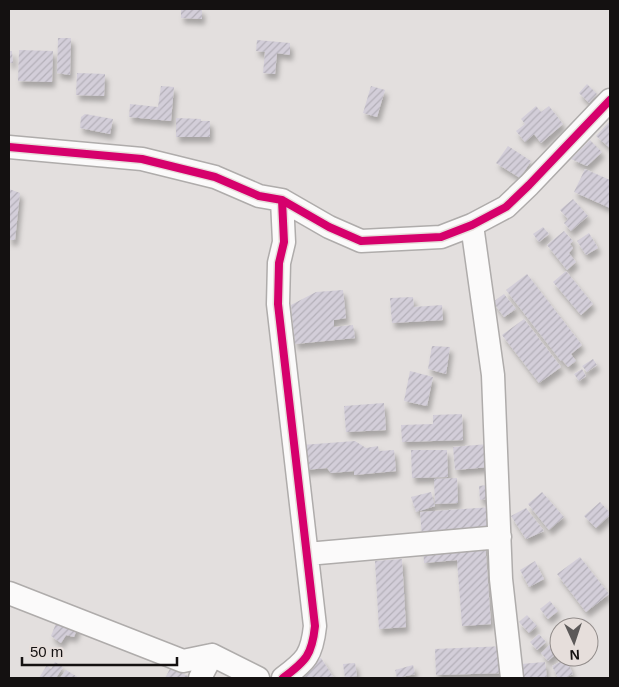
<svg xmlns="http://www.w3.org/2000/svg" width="619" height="687" font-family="Helvetica,sans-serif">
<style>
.building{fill:url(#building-hatch);filter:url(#shadow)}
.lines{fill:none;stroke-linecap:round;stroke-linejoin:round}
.street-casing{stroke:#afacab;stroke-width:25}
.street{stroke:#fbfafa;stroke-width:22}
.cycleway-casing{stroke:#e6dedb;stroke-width:11}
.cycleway{stroke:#d6006c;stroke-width:8}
</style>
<defs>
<pattern id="building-hatch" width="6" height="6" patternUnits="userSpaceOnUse" patternTransform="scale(1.25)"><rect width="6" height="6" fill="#d3ced9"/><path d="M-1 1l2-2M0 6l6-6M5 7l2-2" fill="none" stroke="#b4b0b9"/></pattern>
<filter id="shadow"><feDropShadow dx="3" dy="5.5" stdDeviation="2.5" flood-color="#0004"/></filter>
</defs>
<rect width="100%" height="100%" fill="#e3dfde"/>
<path class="building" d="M181,9H202V19L181,18Z
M58,38H71L70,75L57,73Z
M257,40L290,43V55L277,53L275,74L263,73L265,52L256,51Z
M19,50L53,51L52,82L18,81Z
M9,51H12L13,63H9Z
M77,73L105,74L104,96L76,95Z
M587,84L597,94L589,103L579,93Z
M161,86L174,87L171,121L129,117L130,104L158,107Z
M371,86L385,90L377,117L363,113Z
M536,106L541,112L549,106L563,124L541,143L534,134L525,142L516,131L525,124L521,119Z
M85,114L113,119L110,134L80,128L81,117Z
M176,118L201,119V121H210V137H176Z
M610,121V148L596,136Z
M590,140L602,152L587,166L571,159Z
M508,146L531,161L520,178L496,163Z
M585,169L610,180V208L574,192Z
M9,189L20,193L15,240H9Z
M573,199L588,216L571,231L564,223L568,219L560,210Z
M543,227L549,234L539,242L533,234Z
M564,231L573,241L570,244L573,248L569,253L576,262L567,270L547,245Z
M589,233L598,248L586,255L577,241Z
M566,271L593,304L581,315L553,282Z
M527,274L582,345L571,354L576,361L568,367L562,360L561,361L506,290Z
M343,290L346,318L334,320V327L353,325L355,338L295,344L291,305L316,292Z
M504,294L516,309L504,317L493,302Z
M413,297L414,307L442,305L443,320L392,323L390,298Z
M524,319L561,367L539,383L502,335Z
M432,346L450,347L446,374L428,369Z
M593,359L597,365L587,372L582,366Z
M582,369L586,376L579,381L574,374Z
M410,371L433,377L427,406L404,401Z
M384,403L386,430L346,432L344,406Z
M462,414L463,440L402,442L401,425L433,424V415Z
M355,441L366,448L378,446L379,451L394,450L396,471L354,475V471L331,473L327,468L304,470L302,445Z
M488,444L490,467L455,470L453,447Z
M411,450H447L448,477L412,478Z
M457,478L458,503L435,504L434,479Z
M495,484L496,498L480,500L479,486Z
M431,492L435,506L416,512L411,497Z
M542,492L564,517L549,530L528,504Z
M600,502L610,513V515L596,528L584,516Z
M492,507L493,531L422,536L420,512Z
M526,508L544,531L526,539L511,516Z
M485,542L491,624L462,626L457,560L424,563L423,547Z
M580,557L609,594L586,612L557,574Z
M402,559L406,627L379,629L375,561Z
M535,561L544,579L529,587L520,570Z
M550,601L558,611L548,619L540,609Z
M527,615L537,626L529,633L519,622Z
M59,616L79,624L74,637L66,635L61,643L51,636Z
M585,619L588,627H573L571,623Z
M539,634L546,642L537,650L530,642Z
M559,636V651L548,661L541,653Z
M506,646L507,673L436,675L435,649Z
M321,658L334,678H304L300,671Z
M566,659L573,674L564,678H558L552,666Z
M55,662L63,667L56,678H39L47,665L51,669Z
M545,662L547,678H522L521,664Z
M355,663L357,676L345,678L343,664Z
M413,665L415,674L397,678L395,670Z
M171,667L191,678H165Z
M66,670L79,678H60Z"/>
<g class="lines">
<g class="street-casing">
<path id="street" d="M9,147L142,159L215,177L259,196L282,200L329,227L361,241L441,237L472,225L506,207L529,185L610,100
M282,200L284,242L279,263L278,304L315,626C312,655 306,661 283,678
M472,225L493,375L501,579L512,678
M307,554L500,537
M9,593L183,661L212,655L258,678
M200,678L212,655"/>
</g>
<use href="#street" class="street"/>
<g class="cycleway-casing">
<path id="cycleway" d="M9,147L142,159L215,177L259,196L282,200L329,227L361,241L441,237L472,225L506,207L529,185L610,100
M282,200L284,242L279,263L278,304L315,626C312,655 306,661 283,678"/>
</g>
<use href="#cycleway" class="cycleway"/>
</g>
<rect width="619" height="687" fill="none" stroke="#141111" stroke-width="20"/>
<g transform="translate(574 642) rotate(177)"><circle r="24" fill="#e6dedb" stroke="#928c8a"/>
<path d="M0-4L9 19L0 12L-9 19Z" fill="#5c5959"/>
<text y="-8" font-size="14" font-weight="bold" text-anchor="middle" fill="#141111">N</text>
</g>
<path d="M22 657v8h155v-8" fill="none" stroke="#141111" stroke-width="2.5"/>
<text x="30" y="657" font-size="15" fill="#141111" stroke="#e6dedb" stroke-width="4" paint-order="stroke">50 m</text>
</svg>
